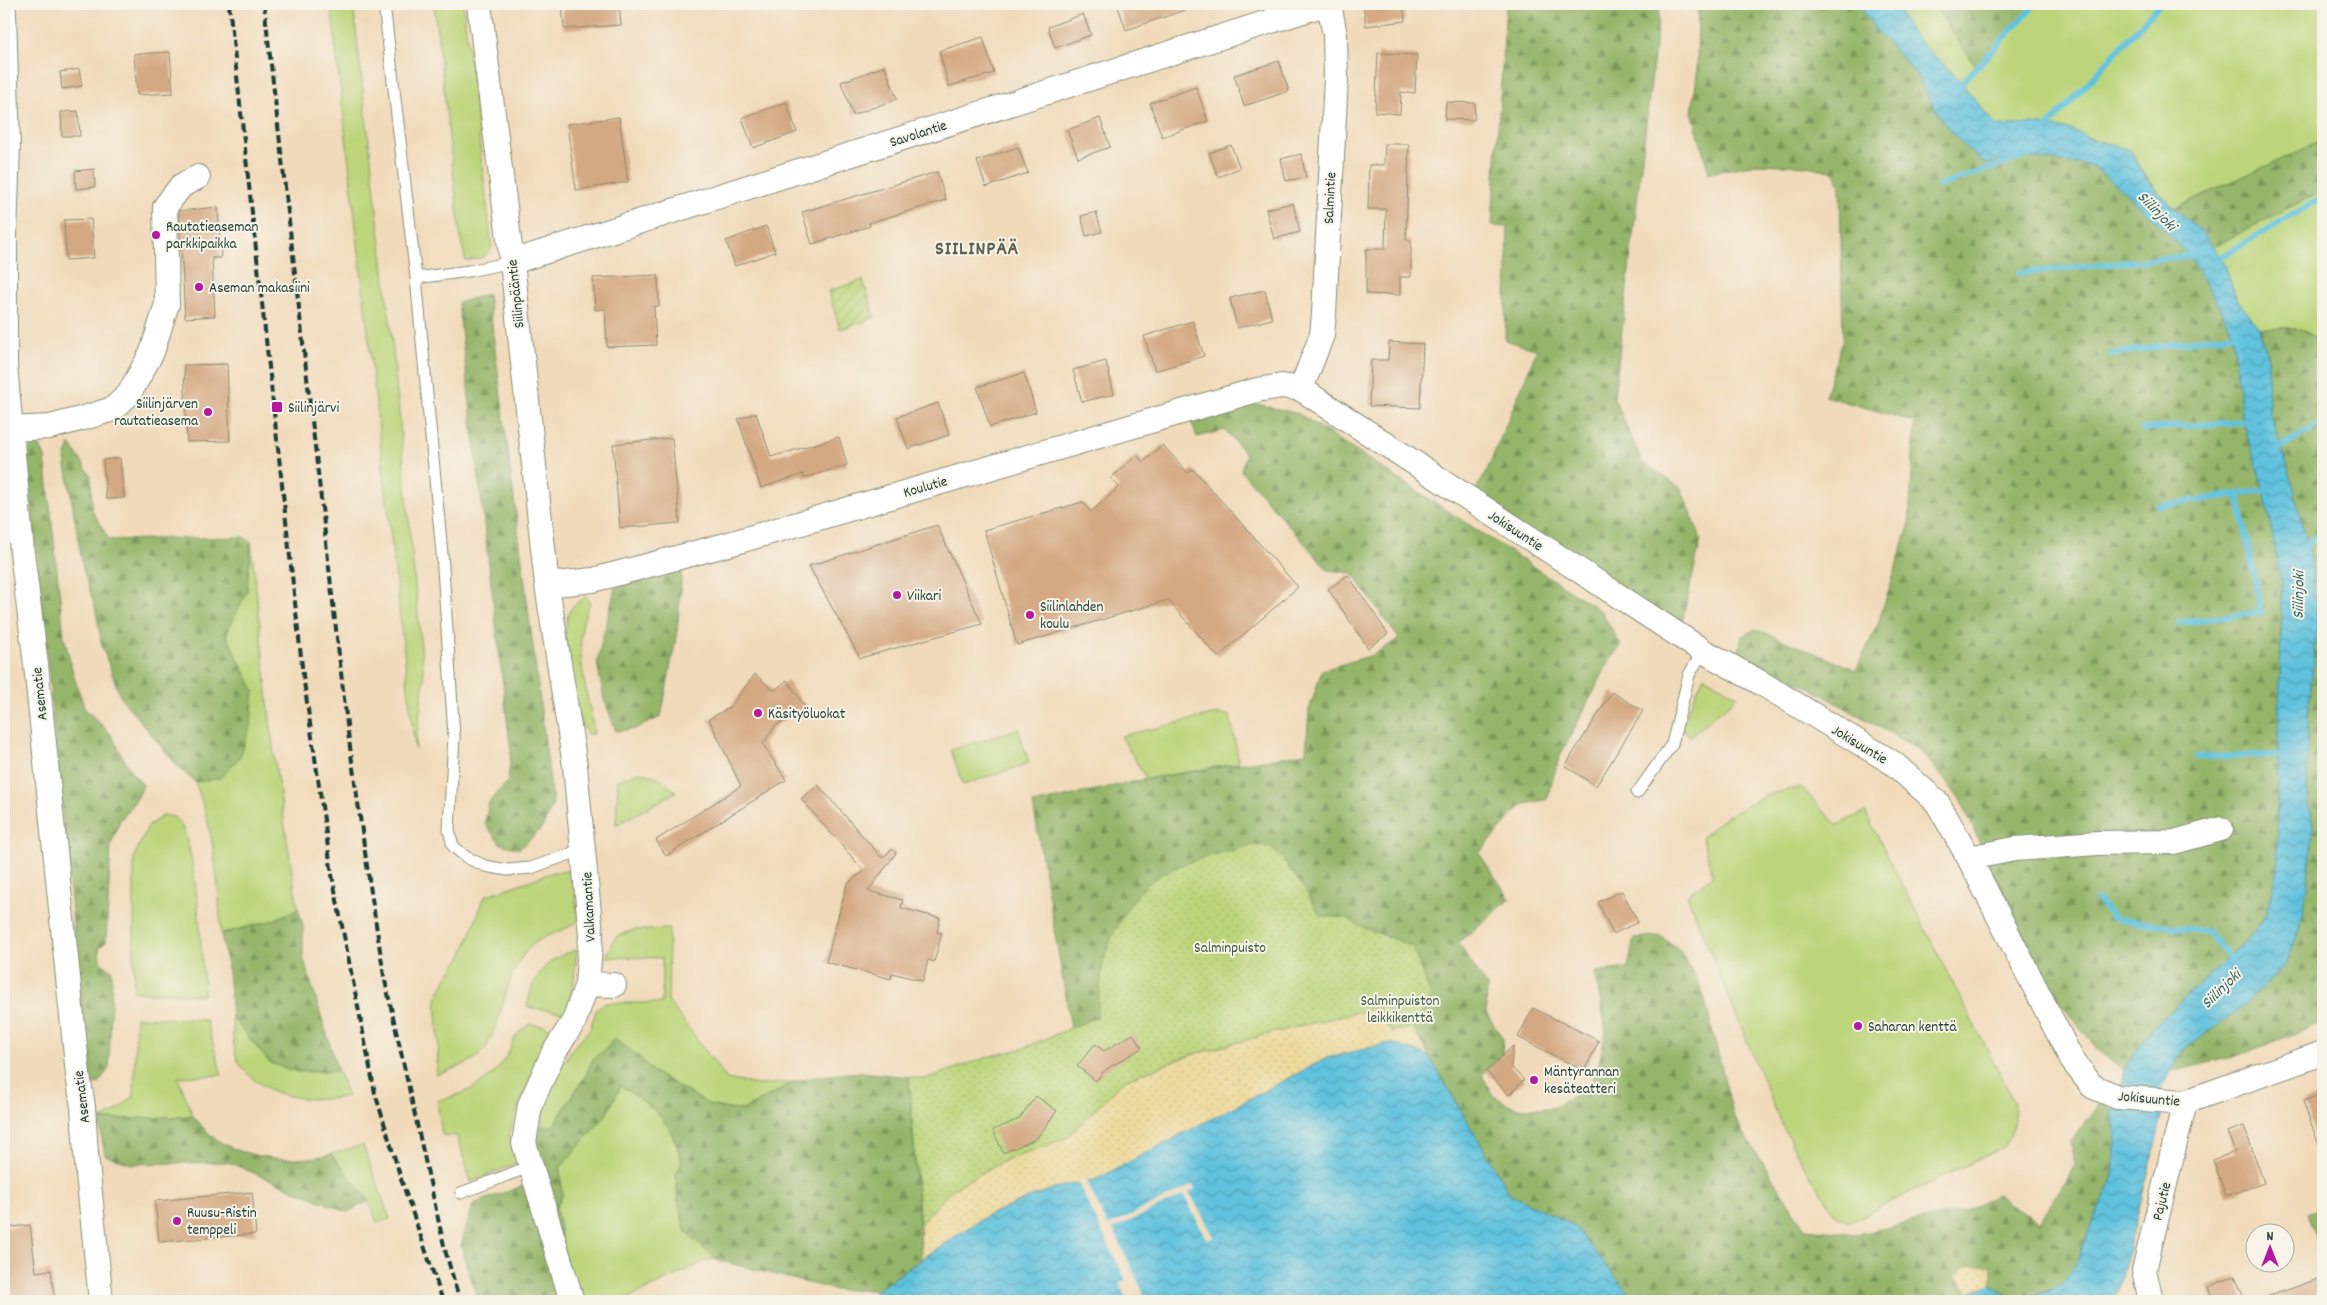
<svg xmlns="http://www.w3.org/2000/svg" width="2327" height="1305" font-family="Dekko,sans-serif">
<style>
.grass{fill:#bcd57a;stroke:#6e8957}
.forest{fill:url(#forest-firs);stroke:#5a7a4f}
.sand{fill:url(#sand-dots);stroke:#868c69}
.park{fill:url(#park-dots);stroke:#6e8957}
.garden{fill:url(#garden-furrows);stroke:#6e8957}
.water{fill:url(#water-waves);stroke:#408089}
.pier{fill:#f1daba}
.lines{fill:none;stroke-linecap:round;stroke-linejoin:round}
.stream{stroke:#60c2de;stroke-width:6}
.building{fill:#d4a882}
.service-casing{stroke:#888c77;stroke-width:13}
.minor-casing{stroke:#888c77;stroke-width:26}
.service{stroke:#fff;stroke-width:11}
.minor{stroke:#fff;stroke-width:24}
.rail{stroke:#1f3d34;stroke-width:4;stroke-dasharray:8 4;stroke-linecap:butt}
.poi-dot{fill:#b5179e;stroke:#f7f3e8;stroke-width:2}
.labels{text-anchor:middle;stroke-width:4;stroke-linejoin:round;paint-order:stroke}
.street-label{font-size:15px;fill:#1f3d34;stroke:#f7f3e8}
.poi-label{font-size:15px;fill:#1f3d34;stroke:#f7f3e8;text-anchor:start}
.park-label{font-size:15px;fill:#3e5b42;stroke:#f7f3e8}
.water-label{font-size:16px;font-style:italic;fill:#2f5e5e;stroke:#f7f3e8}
.district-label{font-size:20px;font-weight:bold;letter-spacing:1px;fill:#5e624f;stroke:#f7f3e8}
</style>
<defs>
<pattern id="forest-firs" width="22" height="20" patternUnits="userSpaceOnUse" patternTransform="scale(1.25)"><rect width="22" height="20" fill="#95b66a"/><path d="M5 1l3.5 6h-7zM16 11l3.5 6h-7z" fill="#799558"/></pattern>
<pattern id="sand-dots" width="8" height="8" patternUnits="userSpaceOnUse" patternTransform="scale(1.25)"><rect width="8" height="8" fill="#eeda9e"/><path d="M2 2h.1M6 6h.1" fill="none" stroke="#ccbc89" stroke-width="1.8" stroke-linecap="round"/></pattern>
<pattern id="park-dots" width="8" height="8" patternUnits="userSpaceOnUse" patternTransform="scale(1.25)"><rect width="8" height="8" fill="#bcd57a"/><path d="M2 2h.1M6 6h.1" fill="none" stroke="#a1b86a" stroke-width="1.8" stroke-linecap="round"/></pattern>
<pattern id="garden-furrows" width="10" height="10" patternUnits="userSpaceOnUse" patternTransform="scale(1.25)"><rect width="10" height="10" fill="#bcd57a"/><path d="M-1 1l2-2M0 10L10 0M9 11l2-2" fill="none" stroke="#a1b86a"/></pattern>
<pattern id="water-waves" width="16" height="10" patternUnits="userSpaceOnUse" patternTransform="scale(1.25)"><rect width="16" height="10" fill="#60c2de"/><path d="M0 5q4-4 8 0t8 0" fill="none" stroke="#4f9fb5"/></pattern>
</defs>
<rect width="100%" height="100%" fill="#f7f3e8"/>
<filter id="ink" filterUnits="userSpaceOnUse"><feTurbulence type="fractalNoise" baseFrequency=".02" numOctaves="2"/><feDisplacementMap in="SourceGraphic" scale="10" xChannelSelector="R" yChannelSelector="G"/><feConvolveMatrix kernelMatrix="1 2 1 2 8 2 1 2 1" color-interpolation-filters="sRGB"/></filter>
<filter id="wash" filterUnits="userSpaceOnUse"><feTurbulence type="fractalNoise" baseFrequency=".0096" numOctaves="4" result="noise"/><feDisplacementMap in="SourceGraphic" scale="20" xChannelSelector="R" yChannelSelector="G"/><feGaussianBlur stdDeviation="1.12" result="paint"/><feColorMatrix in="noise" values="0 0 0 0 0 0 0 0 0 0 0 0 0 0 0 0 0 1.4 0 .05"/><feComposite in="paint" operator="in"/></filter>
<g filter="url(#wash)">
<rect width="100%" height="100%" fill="#f1daba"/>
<path class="grass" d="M331,4H353L392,340L424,679L415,750Z
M434,4H463L492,248L484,257L466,261L461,241Z
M1897,4H1939L1936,9L1977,66L2036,4H2323V140L2175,208C2156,191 2143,174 2131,150L2094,140L2072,130L2033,124L1996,126C1984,112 1974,97 1962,83C1941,58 1906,38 1897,4Z
M2323,190V346C2308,324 2282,328 2259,328L2236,298L2225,265L2213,247Z
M251,542L274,757L298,909L271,921L221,934C218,880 215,832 195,782L220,778L254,691L226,635L250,562Z
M586,596L590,603C569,643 589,692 594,734H587C572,711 556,633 571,609C574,604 582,600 586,596Z
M1704,676L1738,696L1690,737L1681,725Z
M1217,714L1230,715L1239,763L1146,779L1121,736Z
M1018,729L1029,763L963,785L951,750Z
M639,772L658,777L676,792L616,825L618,780Z
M1801,787L1837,825L1865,812L2014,1102C2014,1120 2015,1132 2003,1147L1850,1222L1836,1216L1798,1156L1779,1119L1687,895L1713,876L1702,837L1726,817L1766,795Z
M164,815C167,816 172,816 175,818C198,834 202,964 204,995L134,992V856L149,825Z
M569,871L574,883L578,921C564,933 541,934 528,949C506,974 505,1008 491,1037C488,1041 487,1047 484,1051C472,1064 452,1069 436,1075L439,1045L436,999L446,979L463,954L485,896L554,872Z
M669,929L668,1001L727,1079L757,1085L794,1082L743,1110L727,1109L710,1105L693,1096L652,1071L637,1055L608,1047L593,1059L586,1075L553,1126L541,1127L548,1089L571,1050L590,1029L597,1008L606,1003H662V958L606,957L616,937L633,930Z
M577,950L573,987L566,1013L527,1007C533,975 546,958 577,950Z
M136,1017L206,1020L222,1075L178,1077L193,1116L99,1120L114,1113L134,1096Z
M232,1017L270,1063L322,1072L338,1071L348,1096C312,1104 264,1098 241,1066C232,1054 233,1031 232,1017Z
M530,1024L545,1026L553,1030L522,1096L509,1135L520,1162L471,1182L457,1136L442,1135L437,1101C465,1094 491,1083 506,1057C516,1039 511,1036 530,1024Z
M621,1085C656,1109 670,1119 682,1162L676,1174L678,1201L686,1232L717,1260L710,1259L622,1301H572L556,1207L562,1196L560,1168L606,1115Z
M363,1145L390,1219L377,1223L369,1201L331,1154Z"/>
<path class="forest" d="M1506,4H1660L1614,398L1642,462L1681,488L1701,539L1679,635L1469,500L1485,475L1537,350L1505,340L1508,227L1492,226Z
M1698,4H1860C1875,35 1890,43 1910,67C1918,76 1923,90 1930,100C1947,129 1959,143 1985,164L2025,157L2093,166L2134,200L2191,257L2232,331L2243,422L2264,490L2282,585L2277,804L2278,870L2266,914L2249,938L2151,1029L2124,1070L2099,1051L2064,1008L2023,942L1961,800L1920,750L1812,689L1738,653L1743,636L1755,629L1856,670L1878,624L1909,526L1915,422L1825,396L1843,340L1840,186L1835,172L1807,166L1756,164L1709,173L1692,112L1697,75Z
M1939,4H2036L1976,66L1936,9Z
M2323,140V190L2213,247L2200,231L2175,208Z
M488,294L553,804L542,828L519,849L501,844L485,824L489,802L508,781L511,752L458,303Z
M2259,328C2281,328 2310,324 2323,347V646L2320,650L2323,725V1023L2236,1056L2171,1072L2184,1049L2239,1010L2286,965L2299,930L2307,888L2313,826L2307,790L2308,719L2317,620L2310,550L2305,535L2291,477L2269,410L2268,358Z
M1244,401L1299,414L1601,611L1621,646L1611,658L1559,758L1547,799L1522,805L1479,853L1510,899L1458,943L1487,986L1486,1013L1503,1039L1502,1055L1482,1075L1493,1096L1516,1108H1553L1588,1088L1599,1064L1606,1030L1595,972L1628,968L1634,938L1660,936L1679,949L1702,989L1734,1118L1805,1229L1858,1234L1964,1211L1998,1194L2009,1205L2040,1222L2075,1165L2070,1142L2104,1099L2112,1111L2116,1139L2113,1179L2084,1241L2079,1258L2066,1280L2054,1289L2014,1301L1991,1284L1992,1266L1955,1277L1969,1292L1959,1301H1635L1574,1226L1510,1194L1413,1028L1431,996L1412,946L1364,928L1347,918L1320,916L1307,893L1279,854L1158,876L1138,893L1125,913L1110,942L1104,962L1097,1017L1071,1028L1033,804L1146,779L1306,753L1309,710L1322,670L1373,655L1399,639L1352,573L1328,570L1241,471L1246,454L1225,430L1197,437L1190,418Z
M70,444L91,476L92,510L109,540L243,537L251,542L247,591L226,635L254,691L251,724L240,757L220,778L195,782L180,769L121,698L102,646L96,611L83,568L65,459Z
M32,445L40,446L45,457L64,636L74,677L85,709L110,733L131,772L143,785L138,797L120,820L111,845L106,942L99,948L100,962L112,970L109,1068L99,1083L89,1085L27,454Z
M682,568L677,632L661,717L634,729L616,731L604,699L597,662L615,588Z
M298,909L303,926V957L338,1071L297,1072L270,1063L232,1017L228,971L221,934L271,921Z
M614,1038L637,1055L652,1071L710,1105L727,1109L743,1110L794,1082L820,1076L861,1072L909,1077L921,1259L877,1290H836L717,1260L686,1232L678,1201L676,1174L682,1161C670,1119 656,1109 621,1086L606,1115L560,1168L562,1196L556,1207L572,1301H478L461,1246L473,1204L536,1181L524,1143L541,1127L553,1126L586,1075L593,1059L608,1047Z
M193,1116C199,1123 205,1130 212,1136C238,1159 299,1164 331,1154L369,1201L347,1212L228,1162L131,1164L105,1155L99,1120Z
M2323,1208V1257L2307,1214Z"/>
<path class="sand" d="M1392,1003L1413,1028L1429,1056L1390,1043L1327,1058L1097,1179L1054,1188L986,1216L921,1259L920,1223L952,1189L1005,1160L1066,1138L1124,1080L1191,1055L1267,1034Z
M1992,1265L1991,1284L1969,1292L1955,1277L1966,1266Z"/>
<path class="park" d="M1254,845L1267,846L1279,854L1307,893L1320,916L1347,918L1364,928L1412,946L1431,996L1413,1028L1391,1031L1378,1007L1267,1034L1191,1055L1124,1080L1066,1138L1005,1160L952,1189L920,1223L909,1077L925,1079L991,1056L1021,1049L1097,1017C1099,999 1100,981 1103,964C1109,935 1134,889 1160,875C1189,859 1222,853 1254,845Z"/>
<path class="garden" d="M863,280L875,318L840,329L828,291Z"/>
<path class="water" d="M1860,4H1897C1906,38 1941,58 1962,83C1974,97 1984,112 1996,126L2033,124L2072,130L2094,140L2131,150L2143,173L2158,193L2200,231L2213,247L2225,265L2236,298L2259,328L2268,358L2269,410L2291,477L2305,535L2310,550L2317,620L2308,719L2307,790L2313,826L2307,888L2299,930L2286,965L2239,1010L2184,1049L2161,1088L2162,1117L2121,1281L2112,1301H2014L2054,1289L2066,1280L2079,1258L2084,1241L2113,1179L2116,1139L2112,1111L2117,1106L2124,1070L2151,1029L2249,938L2266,914L2278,870L2277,804L2282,585L2264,490L2243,422L2232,331L2191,257L2134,200L2093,166L2025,157L1985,164C1959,143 1947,129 1930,100C1923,90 1918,76 1910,67C1890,43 1875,35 1860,4Z
M1390,1043L1429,1056L1510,1194L1574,1226L1635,1301H868L877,1290L986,1216L1054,1188L1097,1179L1327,1058Z
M1991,1284L2012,1301H1959L1969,1292Z"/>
<path class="pier" d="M1085,1179L1108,1226L1193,1185L1195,1189L1189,1192L1214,1237L1207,1240L1184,1195L1113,1229L1144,1294L1128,1301L1119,1284L1126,1280L1077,1181Z"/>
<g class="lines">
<path class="stream" d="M1957,88L2036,4
M2043,132L2160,4
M1939,186L2033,154
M2214,261L2323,197
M2020,273L2198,255
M2112,354L2241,333
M2143,429L2252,421
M2275,450L2323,422
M2159,506L2272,489
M2301,548L2323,534
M2179,623L2261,612L2238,494
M2197,757L2286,755
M2097,899L2113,918L2208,932L2234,963"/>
</g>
<g id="blocks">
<path class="building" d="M562,4H619L621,25L564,29Z
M1117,4H1193L1194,7L1126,30Z
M1363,4H1403L1405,21L1366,26Z
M1083,14L1091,35L1055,48L1048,27Z
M983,37L994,73L949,86L939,51Z
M170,52L173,93L137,95L134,54Z
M1378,53L1417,55L1415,93L1401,92L1400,114L1375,112Z
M1279,61L1289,91L1244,106L1234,75Z
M885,66L897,99L853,115L841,82Z
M79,69L82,86L62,89L60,72Z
M1196,87L1208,121L1162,137L1150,103Z
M786,102L797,132L753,148L742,118Z
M1446,102L1475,103L1474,120L1445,119Z
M78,111L80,136H62L61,112Z
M619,117L628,182L576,190L567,124Z
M1100,118L1110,147L1078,158L1067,130Z
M1385,144H1409L1406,240H1411V277H1400V295L1366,294V249H1385L1386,209H1368L1369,165H1384Z
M1231,145L1240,168L1218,177L1209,153Z
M1018,147L1028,173L986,187L977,161Z
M1301,154L1306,177L1286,181L1281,159Z
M94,169L95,187L76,189L75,171Z
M937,172L946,200L869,223L870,226L812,244L802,212Z
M1293,203L1300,232L1274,239L1266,209Z
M218,207L221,258H212L215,316L185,318L179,211Z
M1096,212L1102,232L1086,236L1081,216Z
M91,219L94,258L66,260L64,220Z
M766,226L775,252L735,266L726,241Z
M658,275L659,306H654L656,345L607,347L605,309L595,310L593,278Z
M1265,290L1272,319L1237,328L1230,298Z
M1193,321L1204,356L1155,371L1144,336Z
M1389,342L1423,344L1420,408L1369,406L1371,360H1388Z
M1106,361L1114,394L1082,402L1073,370Z
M227,364L230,441L187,442L184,365Z
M1024,373L1036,412L990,427L977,387Z
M938,403L949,435L908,449L897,417Z
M756,413L771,457L839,437L847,465L804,478L803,474L761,488L738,419Z
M672,438L680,523L620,528L613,444Z
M1163,445L1188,473L1193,469L1298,587L1218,657L1168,600L1017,645L984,530L1083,502L1091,512L1119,487L1111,478L1137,455L1143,462Z
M120,458L124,498L106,499L103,460Z
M937,525L982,624L860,658L809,566Z
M1348,575L1388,634L1368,648L1328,589Z
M755,674L774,691L787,680L806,708L775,726L763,744L786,780L666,856L656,840L741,786L709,719L730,707Z
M1612,692L1643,711L1596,786L1565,766Z
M818,785L882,858L892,849L896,853L868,891L903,900L901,908L940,918L937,932L942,933L934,962L928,960L923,981L892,973L891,979L826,962L847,884L864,871L801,799Z
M1622,891L1638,922L1613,934L1598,902Z
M1533,1008L1599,1041L1584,1071L1518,1037Z
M1133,1034L1142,1048L1105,1070L1096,1081L1077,1066L1095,1044L1104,1051Z
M1513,1046L1511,1067L1524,1080L1509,1095L1486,1071Z
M2323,1094V1151H2321L2303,1101Z
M1036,1096L1057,1111L1036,1139L1003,1153L993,1130L1019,1119Z
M2244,1126L2264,1183L2226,1196L2213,1160L2235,1152L2227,1132Z
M252,1192L256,1234L159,1242L155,1201Z
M30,1225L36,1272L51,1270L55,1301H4V1228Z
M2235,1276L2245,1301H2213L2208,1287Z
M2323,1277V1301H2262L2261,1299Z"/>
</g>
</g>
<g filter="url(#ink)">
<use href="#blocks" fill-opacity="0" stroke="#888c77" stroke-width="1"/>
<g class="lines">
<g class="service-casing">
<path id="service" d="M384,4L416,278
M512,262L469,271L416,278L442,553L454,736L449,830L453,846L466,857L485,866L507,870L531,868L584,849
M1637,793L1672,744L1689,675L1703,651
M461,1193L531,1166"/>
</g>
<g class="minor-casing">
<path id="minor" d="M479,4L512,262L547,585L575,766L591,935L587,984L574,1021L553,1054L530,1105L524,1143L572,1301
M4,12L8,145L5,236V365L22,552L36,665L78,1075L83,1107L86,1154L101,1301
M512,262L1325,4
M1301,389L1322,335L1324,314L1336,78L1335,35L1329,4
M9,429L50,427L87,417L113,409L129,394L152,352L167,304L165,207L181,186L198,177
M547,585L593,580L729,544L1257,390L1282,386L1301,389L1703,651L1761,683L1893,763L1937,802L1969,858L2072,1060L2092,1086L2117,1097L2185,1102L2323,1053
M1969,858L2015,849L2097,843L2174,842L2221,829
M587,984L614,985
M2151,1301L2144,1270L2185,1102"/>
</g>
<use href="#service" class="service"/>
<use href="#minor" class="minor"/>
<path class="rail" d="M229,4L303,675L332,875L375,1093L402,1182L443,1301
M264,4L348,733L367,866L384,976L445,1250L460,1301"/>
</g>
</g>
<g class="poi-dot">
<circle cx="156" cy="235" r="5"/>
<circle cx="199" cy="287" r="5"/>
<rect x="271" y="401" width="12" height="12" rx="2.5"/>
<circle cx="208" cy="412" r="5"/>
<circle cx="897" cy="595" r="5"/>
<circle cx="1030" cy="615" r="5"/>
<circle cx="758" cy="713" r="5"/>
<circle cx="1858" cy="1026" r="5"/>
<circle cx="1534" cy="1080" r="5"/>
<circle cx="177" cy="1221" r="5"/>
</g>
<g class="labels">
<g class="street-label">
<text transform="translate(918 133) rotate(-18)" y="5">Savolantie</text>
<text transform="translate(1329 198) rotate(-87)" y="5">Salmintie</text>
<text transform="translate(515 294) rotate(-96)" y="5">Siilinpääntie</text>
<text transform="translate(925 486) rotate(-16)" y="5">Koulutie</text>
<text transform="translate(1516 530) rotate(33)" y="5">Jokisuuntie</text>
<text transform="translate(39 694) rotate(-96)" y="5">Asematie</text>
<text transform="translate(1860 744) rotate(31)" y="5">Jokisuuntie</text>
<text transform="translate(588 907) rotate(-93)" y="5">Valkamantie</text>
<text transform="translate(81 1097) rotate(-97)" y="5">Asematie</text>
<text transform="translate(2149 1098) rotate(5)" y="5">Jokisuuntie</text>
<text transform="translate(2161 1201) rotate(-76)" y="5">Pajutie</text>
</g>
<g class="poi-label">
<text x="166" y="231">Rautatieaseman<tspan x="166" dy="17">parkkipaikka</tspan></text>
<text x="209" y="292">Aseman makasiini</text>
<text x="198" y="408" text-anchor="end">Siilinjärven<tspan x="198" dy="17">rautatieasema</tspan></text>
<text x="288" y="412">Siilinjärvi</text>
<text x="907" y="600">Viikari</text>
<text x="1040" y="611">Siilinlahden<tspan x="1040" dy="17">koulu</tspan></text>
<text x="768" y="718">Käsityöluokat</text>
<text x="1868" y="1031">Saharan kenttä</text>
<text x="1544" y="1076">Mäntyrannan<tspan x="1544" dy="17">kesäteatteri</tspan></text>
<text x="187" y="1217">Ruusu-Ristin<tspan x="187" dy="17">temppeli</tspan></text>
</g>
<g class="park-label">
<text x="1230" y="952">Salminpuisto</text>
<text x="1400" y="1005">Salminpuiston<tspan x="1400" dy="17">leikkikenttä</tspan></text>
</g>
<g class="water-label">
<text transform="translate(2158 210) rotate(46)" y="6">Siilinjoki</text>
<text transform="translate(2297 595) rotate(-89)" y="6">Siilinjoki</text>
<text transform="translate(2220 988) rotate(-44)" y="6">Siilinjoki</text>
</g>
<g class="district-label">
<text x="977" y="254">SIILINPÄÄ</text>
</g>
</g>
<rect width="2327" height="1305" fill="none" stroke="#f7f3e8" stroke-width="20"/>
<g transform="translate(2270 1248)"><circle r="24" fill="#f7f3e8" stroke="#a1aaa0"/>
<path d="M0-4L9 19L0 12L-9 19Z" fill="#b5179e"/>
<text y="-8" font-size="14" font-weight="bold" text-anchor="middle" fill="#1f3d34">N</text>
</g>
</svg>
